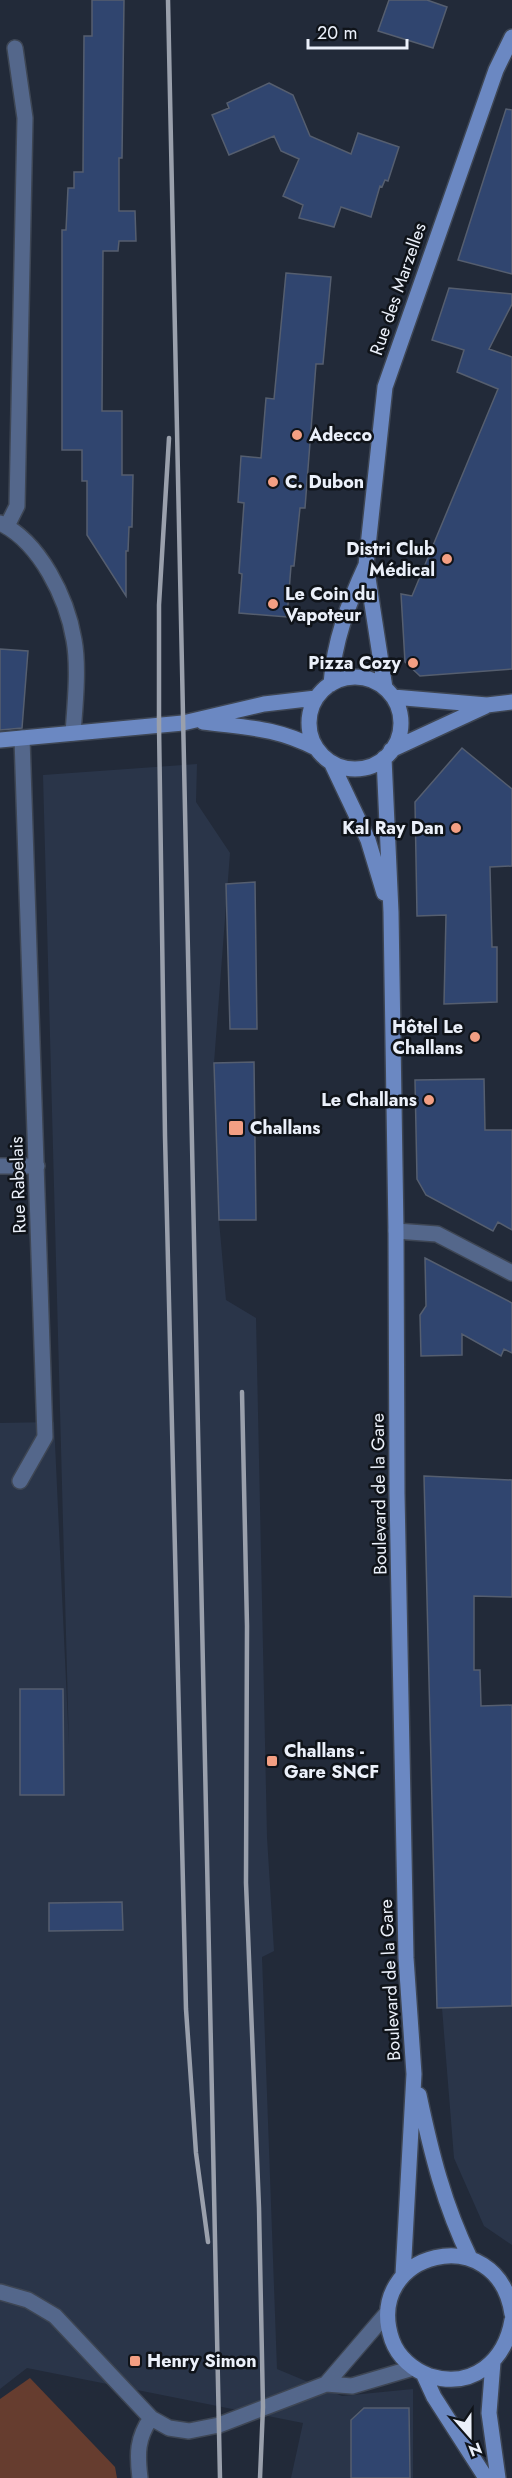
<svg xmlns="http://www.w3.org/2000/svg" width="512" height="2478" font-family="Jost,sans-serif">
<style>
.built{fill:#2a3549}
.green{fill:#663d2f}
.building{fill:#30456f;stroke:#555e6f;stroke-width:1.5}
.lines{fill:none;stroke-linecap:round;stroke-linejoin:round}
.street-casing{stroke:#3e4654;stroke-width:18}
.secondary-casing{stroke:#3e4654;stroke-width:18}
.street{stroke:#54678b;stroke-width:15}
.secondary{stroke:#6b88c2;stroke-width:15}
.rail{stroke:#9aa0ac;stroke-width:4.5}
.poi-dot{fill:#f39f83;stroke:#0f1319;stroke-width:2}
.labels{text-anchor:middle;stroke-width:5;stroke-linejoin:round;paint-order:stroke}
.street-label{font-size:18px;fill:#ebf0fa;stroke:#0f1319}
.poi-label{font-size:18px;font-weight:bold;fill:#ebf0fa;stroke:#0f1319;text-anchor:start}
</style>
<rect width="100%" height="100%" fill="#222a39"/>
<path class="built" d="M197,764L196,802L230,853L214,1063L219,1220L226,1300L256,1318L267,1837L274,1951L262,1957L277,2369L342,2396L413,2389V2478H291L303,2423L27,2368L0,2389V1423L54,1422L69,1746L43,775Z
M512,2006V2245L484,2226L454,2158L442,2008Z"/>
<path class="green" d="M30,2378L115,2467L117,2478H0V2399Z"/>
<path class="building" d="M92,0H124L122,158H119V211H135L136,241H119L118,251H103L102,411H122V475H133L132,527H129L128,551H126V596L87,535V481H82V450H62V230H66L68,188H74V172H83L84,36H92Z
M389,0H427L447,7L433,48L378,31Z
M269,83L293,95L310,136L351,154L358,133L399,147L388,181L385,180L382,187L380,186L371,217L341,207L334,227L299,218L303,205L283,196L299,159L281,151L274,136L229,155L212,115L229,108L227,103Z
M506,109L512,110V274L458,260Z
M286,273L331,277L323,364H316L305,508H300L294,566H291L287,617L239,613L242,574L239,573L244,503L238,502L241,456L261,458L266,398L274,399Z
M449,288L512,294V304L489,349L512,357V669L420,676L405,662L401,594L412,596L498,389L457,372L464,350L432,340Z
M0,649L28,651L22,728L0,730Z
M462,748L512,789V866L490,867L492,947H497V1002L444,1004L446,915L417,916L415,802Z
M255,882L257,1029H230L226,884Z
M254,1062L256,1220H219L214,1063Z
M484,1079L485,1130H512V1230L498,1222L493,1231L426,1195L417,1179L415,1080Z
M425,1258L512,1303V1353L504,1349L501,1356L462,1334V1355L421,1356L420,1315L426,1306Z
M424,1476L512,1480V1597L474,1596V1670H480L481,1706L512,1705V2006L437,2008Z
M20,1689H63L64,1795H20Z
M122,1902L123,1930L49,1931V1903Z
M364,2408H409L410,2478H351V2420Z"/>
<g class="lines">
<g class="street-casing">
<path id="street" d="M0,523C40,542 67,598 74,640C79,667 75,706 73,733
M7,526L17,506L25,118L15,48
M0,1166H37
M396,1231L437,1234L512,1273
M20,1481L45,1437L22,738
M0,2292L28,2300L55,2316L151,2418L169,2428L189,2431L219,2425L326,2384L352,2386L413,2368
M326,2384L387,2313
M140,2478C137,2454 137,2438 151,2418"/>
</g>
<g class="secondary-casing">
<path id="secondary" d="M309 723a46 46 0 1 1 92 0a46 46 0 1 1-92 0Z
M331,684C334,641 348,604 366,565
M385,688L366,565L385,387L496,70L512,37
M393,697L487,705L512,702
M203,722C248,728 274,727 316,748
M0,740L183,723L264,704L316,698
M391,750L486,706
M384,758L391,912L396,1231L397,1494L406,1958L414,2074L403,2275
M331,762L368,840L384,893
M419,2095C431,2152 444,2205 470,2258
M512,2314C498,2218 362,2251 392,2340C398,2357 413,2370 430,2376C473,2389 505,2361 512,2320
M493,2362L489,2413L498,2478
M423,2373L434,2397L486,2478"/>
</g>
<use href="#street" class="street"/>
<use href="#secondary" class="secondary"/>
<path class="rail" d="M168,0L220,2478
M169,438L159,605V725L165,1136L186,2009L196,2153L208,2242
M242,1392L247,1626L246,1883L259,2208L263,2407L260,2478"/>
</g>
<g class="poi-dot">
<circle cx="297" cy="435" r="6"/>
<circle cx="273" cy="482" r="6"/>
<circle cx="447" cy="559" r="6"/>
<circle cx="273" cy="604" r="6"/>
<circle cx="413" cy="663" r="6"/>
<circle cx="456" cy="828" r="6"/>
<circle cx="475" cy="1037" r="6"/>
<circle cx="429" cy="1100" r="6"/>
<rect x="228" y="1120" width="16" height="16" rx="3"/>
<rect x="266" y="1755" width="12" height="12" rx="3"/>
<rect x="129" y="2355" width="12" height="12" rx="3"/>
</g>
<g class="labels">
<g class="street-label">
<text transform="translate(398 289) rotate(-71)" y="6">Rue des Marzelles</text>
<text transform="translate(18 1185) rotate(-92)" y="6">Rue Rabelais</text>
<text transform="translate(379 1494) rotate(-91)" y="6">Boulevard de la Gare</text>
<text transform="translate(390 1980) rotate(-93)" y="6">Boulevard de la Gare</text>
</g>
<g class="poi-label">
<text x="309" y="441">Adecco</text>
<text x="285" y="488">C. Dubon</text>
<text x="435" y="555" text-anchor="end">Distri Club<tspan x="435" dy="21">Médical</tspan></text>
<text x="285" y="600">Le Coin du<tspan x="285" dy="21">Vapoteur</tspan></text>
<text x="401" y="669" text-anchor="end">Pizza Cozy</text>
<text x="444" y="834" text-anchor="end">Kal Ray Dan</text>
<text x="463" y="1033" text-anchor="end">Hôtel Le<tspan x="463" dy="21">Challans</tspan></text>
<text x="417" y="1106" text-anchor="end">Le Challans</text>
<text x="250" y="1134">Challans</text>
<text x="284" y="1757">Challans -<tspan x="284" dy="21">Gare SNCF</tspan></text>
<text x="147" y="2367">Henry Simon</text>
</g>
</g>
<g transform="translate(470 2436) rotate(159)" stroke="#0f1319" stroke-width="4.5" paint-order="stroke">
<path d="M0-4.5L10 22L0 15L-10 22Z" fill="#ebf0fa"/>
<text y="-9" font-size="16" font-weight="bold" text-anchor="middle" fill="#ebf0fa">N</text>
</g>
<path d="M308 39v9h99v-9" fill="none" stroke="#ebf0fa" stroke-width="3"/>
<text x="317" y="39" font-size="18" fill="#ebf0fa" stroke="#0f1319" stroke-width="4.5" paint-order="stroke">20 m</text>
</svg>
